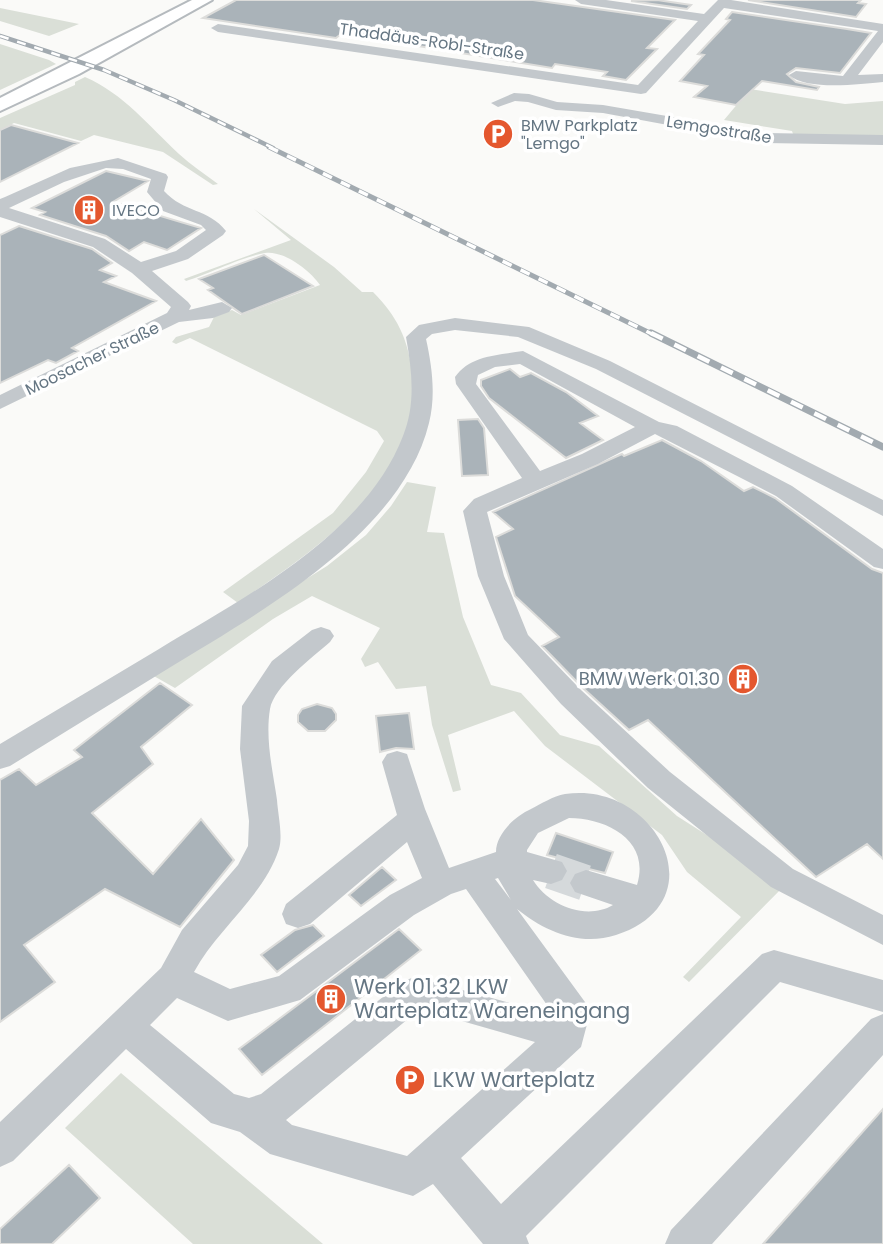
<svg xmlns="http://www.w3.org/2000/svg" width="883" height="1244" font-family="Poppins,sans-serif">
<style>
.green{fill:#dadfd7}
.building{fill:#aab3b9;stroke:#dcdcda;stroke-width:2}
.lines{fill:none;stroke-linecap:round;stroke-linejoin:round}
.minor-tunnel{stroke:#d5d9db;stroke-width:36;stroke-dasharray:36 18;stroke-linecap:butt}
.major-casing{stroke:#b5babe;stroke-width:4}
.minor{fill:#c3c8cc;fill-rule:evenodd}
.major{fill:#fff;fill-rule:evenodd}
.rail-far2-casing{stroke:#a2aab0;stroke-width:4.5}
.rail-far1-casing{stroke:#a2aab0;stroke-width:5}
.rail-casing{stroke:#a2aab0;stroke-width:7}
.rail-far2{stroke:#fff;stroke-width:2.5;stroke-dasharray:9;stroke-linecap:butt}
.rail-far1{stroke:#fff;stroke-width:3.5;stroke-dasharray:10;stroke-linecap:butt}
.rail{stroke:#fff;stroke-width:4.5;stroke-dasharray:13;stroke-linecap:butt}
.labels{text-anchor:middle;stroke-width:7;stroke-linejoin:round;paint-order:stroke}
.far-street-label{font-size:16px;fill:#657683;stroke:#fff}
.far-poi-label{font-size:16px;fill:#657683;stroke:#fff;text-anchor:start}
.poi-label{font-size:18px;fill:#657683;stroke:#fff;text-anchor:end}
.near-poi-label{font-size:21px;fill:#657683;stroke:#fff;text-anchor:start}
</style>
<rect width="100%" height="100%" fill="#fafaf8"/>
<path class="green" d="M0,8L79,24L49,36L0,21Z
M0,44L49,60L56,64L0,90Z
M85,77C124,94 148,125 179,154C191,165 205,174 218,184L213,185L163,152L94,135L81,141L14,123L0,130V118L75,85V82Z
M750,89L845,104L883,101V136L793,134L792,131L724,120Z
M254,209L334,267L362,292H373C397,316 408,339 412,372C425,480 315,549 238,603L223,592L333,513L366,472L384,441L377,431L190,338L176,344L172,342L176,337L209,327L214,317L232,310L241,315L320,285C310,270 283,250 265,253C244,256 208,274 186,281L184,279L291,240Z
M407,482L436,487L427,532L444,533L463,617L491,685L521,693L560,735L599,746L677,816L785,885L689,982L683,977L741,917L687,872L662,835L545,746L514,711L448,735L461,790L453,792L432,725L426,686L396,689L378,662L365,667L361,659L380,628L312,596L273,619L175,688L152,675L327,566L366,535L391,506Z
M121,1073L323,1244H193L65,1128Z"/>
<path class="building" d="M236,0H533L675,20L647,48L657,49L626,80L603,76L607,72L555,64L552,68L363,37L341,34L336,38L203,18Z
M657,0L691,5L687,9L631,1Z
M748,0H861L858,3L866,4L856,17Z
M732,12L847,29L871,33L840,73L796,68L787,74L796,82L819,87L817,90L762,81L736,105L694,97L707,86L680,81L704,55L698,54L730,20L726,19Z
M11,125L78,143L0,182V130Z
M106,171L148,181L113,202L201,228L167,250L144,242L129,251L106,236L40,215L45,212L32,208Z
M19,226L92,249L112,263L100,270L116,276L104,282L156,301L72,348L78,351L56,363L48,360L0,383V235Z
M264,255L313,286L242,314L208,290L213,288L199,279Z
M510,369L520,377L531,373L566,392L598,416L580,423L603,440L566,458L489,398L481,386V380Z
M478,419L484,428L488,475L462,476L458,420Z
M662,440L701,461L744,491L753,487L775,498L872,569L883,573V859L867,844L816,877L648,720L629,730L583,688L542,646L559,637L515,596L496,537L513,529L493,512L622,454L624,456Z
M160,683L192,705L141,747L153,764L92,813L153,874L201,819L234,860L180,927L105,889L24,945L55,982L0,1022V780L19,769L36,785L82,757L74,750Z
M317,704L332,708L336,714V720L325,731H308L298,722V715L302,709Z
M409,713L414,749L396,748L380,752L376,716Z
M556,833L613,852L605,873L585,868L573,873L568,882L572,891L554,886L564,881L569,872L563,859L547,855Z
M382,867L396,880L361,906L349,895Z
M313,925L324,936L277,972L261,955L295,930Z
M399,929L421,950L262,1075L239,1049Z
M883,1109V1244H763Z
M69,1165L100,1198L52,1244H0V1229Z"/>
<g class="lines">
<path class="minor-tunnel" d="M551,871L586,883"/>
<g class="major-casing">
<path id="major" d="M192,0H212L79,74L0,111V98Z"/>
</g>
<path class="minor" d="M575,0H606L704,14L718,0H731L883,24V42L858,75L883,74V82C859,84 807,91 789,75L796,71L843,76L878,31L724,8L646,93L641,94L218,32L211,28L218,24L638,85L698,21L581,4Z
M514,93L529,94L557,102L603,105L766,133L883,135V145L766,143L603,113L556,110L528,102L515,101L498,107L491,103Z
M118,158L166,174L168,177L164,191C184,213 208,208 226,231L223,235L188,259L152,271L188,302L191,306L189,310L222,302L232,308L229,312L213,318L179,322L0,409V395L167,313L171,307L132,273L93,247L0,217V199L5,197L70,168ZM106,168L123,169L151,179L147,192L163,211L201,225L206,230L176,251L141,262L105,239L9,208L64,182Z
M455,318L529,327L610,361L883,500V516L596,369L518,337L455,330L432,334L426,339C432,366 436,395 429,423C402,534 259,613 169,668C116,701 63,733 10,766L0,769V744C53,712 106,681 159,649C245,597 365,535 403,436C416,404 412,371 406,337L419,325Z
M523,351L659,422L677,426L792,486L883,549V569L874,567L776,496L655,434L598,464L487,512L504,576L528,635L581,690L670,772L793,869L883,915V945L771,887L648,788L561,704L504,639L478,576L463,511L474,499L522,478L456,384L455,377C470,355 499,355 523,351ZM520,364L635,427L582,454L540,471L476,384L478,375L495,367Z
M321,627L330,630L334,636L330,642C313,657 274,686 270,709C265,739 273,772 277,800C278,815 283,835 279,849C264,896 217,929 194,972L230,989L279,976L390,895L422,878L407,842L310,924L298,928L286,924L282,914L286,904L397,815L382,762L387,754L397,751L407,754L425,809L449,868L496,852C496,834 515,816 531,809C541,804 553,796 565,794C655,780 720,901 616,935C580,947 544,931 517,909L585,1002L590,1013L581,1047L461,1158L501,1204L762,954L774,950L883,980V1012L780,982L526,1236L529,1244H483L433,1184L413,1196L270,1154L240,1132L211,1123L126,1049L13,1161L0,1167V1122L161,968L182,930L238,865L248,846L249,821L240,749L242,706L272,661L312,630ZM569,818C606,818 651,840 637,885L586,870L575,874L570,883L575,892L613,905C586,921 548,905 533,880L551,884L562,880L567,871L562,862L527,852V850L538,833ZM498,878L511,900L495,879ZM466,889L554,1015L415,977L403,981L261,1094L249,1098L234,1094L150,1025L177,998L228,1021L300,1000L414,915L451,894ZM420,1009L535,1042L407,1156L292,1125L286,1120Z
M883,1014V1055L712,1244H665L671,1230L871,1019Z"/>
<use href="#major" class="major"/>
<g class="rail-far2-casing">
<path id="rail-far2" d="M0,36L104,70L174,100L273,148"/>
</g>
<g class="rail-far1-casing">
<path id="rail-far1" d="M269,147L654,335"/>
</g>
<g class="rail-casing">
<path id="rail" d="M651,333L883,447"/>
</g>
<use href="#rail-far2" class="rail-far2"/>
<use href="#rail-far1" class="rail-far1"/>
<use href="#rail" class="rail"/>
</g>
<defs>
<g id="parking-disc" transform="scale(1.575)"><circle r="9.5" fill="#e4572e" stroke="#fff"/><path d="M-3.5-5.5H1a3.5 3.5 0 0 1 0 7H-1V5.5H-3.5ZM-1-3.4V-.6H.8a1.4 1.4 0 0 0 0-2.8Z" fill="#fff"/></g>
<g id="building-disc" transform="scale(1.575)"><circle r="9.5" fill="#e4572e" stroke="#fff"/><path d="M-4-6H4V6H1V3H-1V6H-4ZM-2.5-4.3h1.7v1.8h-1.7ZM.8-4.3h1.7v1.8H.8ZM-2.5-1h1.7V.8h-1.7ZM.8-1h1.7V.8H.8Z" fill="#fff"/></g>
</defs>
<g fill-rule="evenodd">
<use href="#parking-disc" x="498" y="134"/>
<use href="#building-disc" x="89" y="210"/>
<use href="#building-disc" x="743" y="679"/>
<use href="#building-disc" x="331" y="999"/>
<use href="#parking-disc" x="410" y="1080"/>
</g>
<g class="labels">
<g class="far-street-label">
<text transform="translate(432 41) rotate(8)" y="6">Thaddäus-Robl-Straße</text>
<text transform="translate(719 129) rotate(9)" y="6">Lemgostraße</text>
<text transform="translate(92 358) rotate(-26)" y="6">Moosacher Straße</text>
</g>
<g class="far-poi-label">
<text x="521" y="131">BMW Parkplatz<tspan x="521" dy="18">"Lemgo"</tspan></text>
<text x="112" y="216">IVECO</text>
</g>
<g class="poi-label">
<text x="720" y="685">BMW Werk 01.30</text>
</g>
<g class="near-poi-label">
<text x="354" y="994">Werk 01.32 LKW<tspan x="354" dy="24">Warteplatz Wareneingang</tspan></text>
<text x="433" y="1087">LKW Warteplatz</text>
</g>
</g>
</svg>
